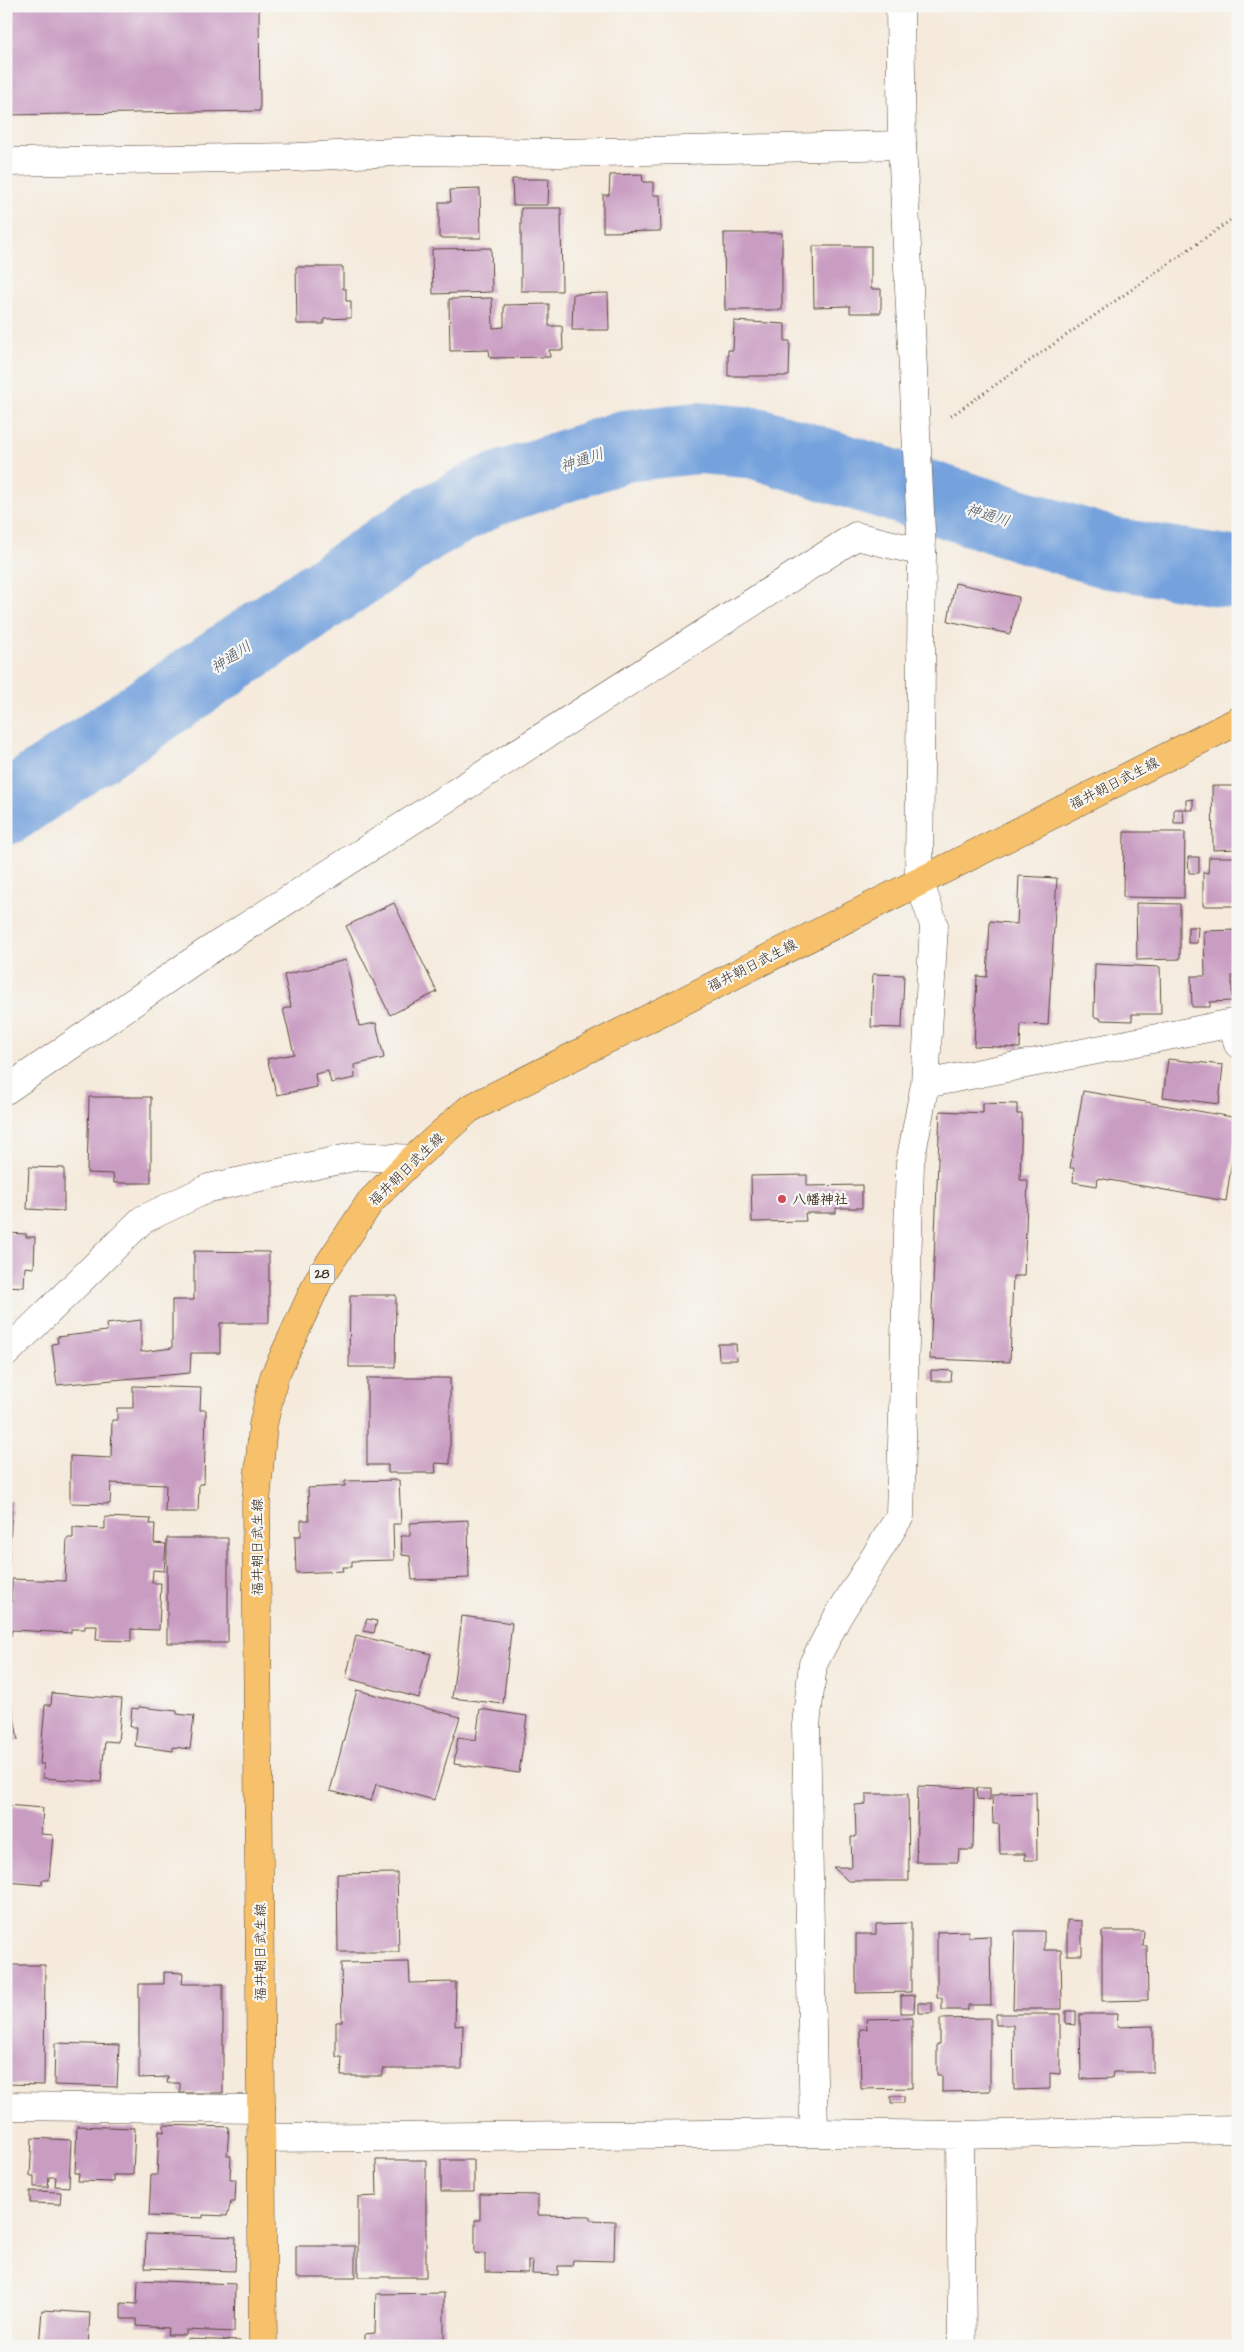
<svg xmlns="http://www.w3.org/2000/svg" width="1244" height="2352" font-family="'Architects Daughter','Klee One',sans-serif">
<style>
.lines{fill:none;stroke-linecap:round;stroke-linejoin:round}
.river{stroke:#74a2dd;stroke-width:72}
.building{fill:#c99cc2}
.minor-casing{stroke:#57473a;stroke-width:29}
.tertiary-casing{stroke:#57473a;stroke-width:29}
.primary-casing{stroke:#57473a;stroke-width:29}
.path{stroke:#57473a;stroke-width:3;stroke-dasharray:1 4;stroke-linecap:butt}
.minor{stroke:#fff;stroke-width:28}
.tertiary{stroke:#fff;stroke-width:28}
.primary{stroke:#f6c16b;stroke-width:28}
.poi-dot{fill:#d1495b;stroke:#f6f6f2;stroke-width:2}
.labels{text-anchor:middle;stroke-width:4.5;stroke-linejoin:round;paint-order:stroke}
.shield{fill:#f6f6f2;stroke:#73675e;stroke-width:1}
.shield-label{font-size:12px;font-weight:bold;fill:#3b2a1e}
.street-label{font-size:14px;fill:#3b2a1e;stroke:#f6f6f2}
.poi-label{font-size:14px;font-weight:bold;fill:#3b2a1e;stroke:#f6f6f2;text-anchor:start}
.water-label{font-size:15px;font-style:italic;fill:#4f5461;stroke:#f6f6f2}
</style>
<rect width="100%" height="100%" fill="#f6f6f2"/>
<filter id="ink" filterUnits="userSpaceOnUse"><feTurbulence type="fractalNoise" baseFrequency=".02" numOctaves="2"/><feDisplacementMap in="SourceGraphic" scale="10" xChannelSelector="R" yChannelSelector="G"/><feConvolveMatrix kernelMatrix="1 2 1 2 8 2 1 2 1" color-interpolation-filters="sRGB"/></filter>
<filter id="wash" filterUnits="userSpaceOnUse"><feTurbulence type="fractalNoise" baseFrequency=".0096" numOctaves="4" result="noise"/><feDisplacementMap in="SourceGraphic" scale="20" xChannelSelector="R" yChannelSelector="G"/><feGaussianBlur stdDeviation="1.12" result="paint"/><feColorMatrix in="noise" values="0 0 0 0 0 0 0 0 0 0 0 0 0 0 0 0 0 1.4 0 .05"/><feComposite in="paint" operator="in"/></filter>
<g filter="url(#wash)">
<rect width="100%" height="100%" fill="#f5eadb"/>
<g class="lines">
<path class="river" d="M6,809L424,526L488,492L624,446L698,438L756,443L1110,553L1238,573"/>
</g>
<g id="blocks">
<path class="building" d="M6,6H259L260,111L6,115Z
M642,174L643,182H653V195H660L661,231L603,232V195H609L610,175Z
M512,179H549L548,205H513Z
M480,189L481,238H439V202H451L450,190Z
M521,208H561L562,291H521Z
M724,233H782V310H725Z
M813,246H871V289H881V313H850V306L814,307Z
M491,248L492,292L433,294L432,249Z
M296,267H343V289H346V301H351V318L324,319V324H297Z
M608,293L609,330H572L573,294Z
M492,298L493,328L504,327V305L549,304V326H562L563,350H549L550,357L490,358L489,350L450,351L449,299Z
M734,321L785,324V341H790L789,376H728V350H733Z
M955,583L1019,597L1010,634L948,621Z
M1212,786H1238V849L1213,850Z
M1193,799V810H1186V800Z
M1174,809H1183L1184,823H1174Z
M1124,832H1185L1184,898L1123,897Z
M1188,857H1199V873H1189Z
M1209,857H1238V906H1203V872L1208,873Z
M1019,876L1057,878L1048,1025L1021,1024L1020,1048L974,1046L977,976L987,977L990,921L1017,924Z
M394,903L437,992L390,1015L346,926Z
M1136,903L1180,904V959L1137,960Z
M1188,927H1198L1197,943H1188Z
M1238,930V976H1232V1001L1210,1002V1007H1192L1191,976H1205L1204,931Z
M346,960L359,1026L376,1023L384,1058L354,1065L355,1078L331,1083L328,1071L315,1074L317,1087L277,1095L267,1059L294,1054L283,1009L291,1007L284,975Z
M1095,964L1160,967L1161,1014H1132V1021L1100,1020V1018L1094,1017Z
M873,974L904,975L902,1028L871,1027Z
M1168,1059L1223,1065L1219,1104L1163,1097Z
M1083,1091L1238,1118L1226,1201L1098,1178L1097,1186L1073,1182L1074,1168H1070Z
M89,1097H151V1183H114L113,1174L87,1173Z
M983,1103L1017,1104V1114H1022L1020,1180H1028L1024,1276H1013L1010,1362L930,1359L940,1111L983,1113Z
M29,1167L64,1168V1211L27,1209Z
M807,1175V1186L862,1185V1208H836V1213H805L806,1221L752,1222L751,1176Z
M6,1233L26,1234V1237H35L34,1268L25,1267L24,1287L6,1286Z
M194,1251L269,1252V1323H220V1353H191L190,1373L57,1385L52,1344L58,1343L57,1337L107,1331L106,1324L141,1320V1352L172,1348V1300H194Z
M350,1295H396L395,1367H349Z
M718,1344H736L737,1360H719Z
M931,1370L952,1371L951,1381H931Z
M367,1378H450V1464L435,1463L436,1473H388V1465H367Z
M133,1386L201,1388L200,1410H206L204,1484H199L198,1512H165L166,1485L111,1483L110,1504L70,1503V1456L111,1458L112,1420H117V1408H133Z
M399,1480L401,1524H393L394,1560L352,1561V1567H342L343,1571L296,1573L295,1536H301V1520H309L308,1488L345,1486V1481Z
M6,1501H12L9,1566H6Z
M105,1517L151,1519L150,1524H155L154,1543L166,1544L164,1571L153,1570L152,1583H161L159,1630L131,1629V1641L96,1640L97,1626H85V1629H71V1633L12,1630L11,1636L6,1635V1607H11L12,1579L65,1581L67,1538H73V1527L105,1529Z
M468,1520L469,1578L412,1580L410,1556L402,1555L401,1536H410V1523Z
M167,1538H228V1643H167Z
M462,1616L512,1623L503,1704L452,1698Z
M367,1619L377,1621L374,1633L363,1631Z
M356,1635L431,1654L419,1698L346,1678Z
M357,1690L460,1717L434,1800L376,1784L371,1801L330,1791Z
M52,1693L122,1699L118,1742L105,1741L101,1782L43,1778L44,1764H40L45,1705H51Z
M12,1704L18,1740L6,1742V1705Z
M139,1707L177,1711V1714L194,1716L190,1749L173,1747V1751L135,1746L137,1727H130L132,1708L138,1709Z
M480,1709L527,1716L519,1773L454,1764L458,1737L476,1740Z
M918,1786L974,1788L973,1850H959L958,1862H916Z
M976,1788H990V1800L977,1799Z
M1036,1792L1037,1860H1025V1854H1000L999,1824H993L992,1795H999V1793Z
M866,1794H908L909,1881H848L833,1867H852L851,1837H856L855,1805L866,1804Z
M6,1805L43,1808L41,1834L53,1835L49,1880H42V1885L6,1882Z
M397,1873L399,1952H338L337,1874Z
M1067,1920L1082,1921V1955H1067Z
M911,1923V1992L856,1993V1934H876V1924Z
M968,1931V1937L990,1936L991,2005H968V2010H942V1998H937V1932Z
M1015,1931H1044V1950H1061L1062,2009H1013Z
M1102,1931H1144L1143,1946H1147L1148,2000L1102,2001Z
M409,1962L410,1983L456,1982L455,2026L463,2025L462,2069H383V2076H341L342,2057H336V2022H342L341,1963Z
M6,1965H45L44,2085L6,2084Z
M164,1972L183,1973L182,1984H223V2093H180V2083H167L168,2077L139,2078V1984H164Z
M915,1995L914,2013H901V1996Z
M918,2003H932V2013H918Z
M1066,2011H1076V2025L1066,2024Z
M996,2014H1060V2074L1050,2073V2089L1014,2090L1013,2025H996Z
M1080,2014H1118L1117,2027L1153,2026V2072H1113L1112,2078L1081,2079Z
M912,2018V2088L861,2089L860,2029H867L866,2019Z
M990,2018V2091L942,2092V2075H937V2044H940V2019Z
M55,2043L119,2045L117,2087L54,2085Z
M891,2096H904V2103H891Z
M164,2125L229,2127L227,2156H231L230,2179H236L235,2202H231L227,2216L203,2215V2218L149,2216L151,2175H157L159,2131L164,2132Z
M77,2126L135,2128L133,2175H113V2182L78,2181L79,2173H75Z
M32,2138L71,2140L69,2187L55,2186L56,2177H49L48,2187H34V2176H30Z
M376,2160H426V2277H358V2197L377,2196Z
M441,2160H474V2192H441Z
M30,2191L61,2192L60,2204L30,2203Z
M480,2194L538,2195V2215L590,2216V2220L615,2221L614,2261L573,2260L572,2266H558V2275L532,2274L533,2261H528V2273L485,2272V2254L475,2253V2220H480Z
M146,2234L236,2237L235,2271L145,2268Z
M296,2246H355V2278H296Z
M138,2280L235,2284L234,2332L186,2330V2335H167L168,2328L137,2326V2319H121V2303L137,2304Z
M444,2293V2346H365V2334L375,2333L376,2294Z
M42,2310L90,2313L88,2346H39Z
M187,2339L240,2341V2346H187Z"/>
</g>
</g>
<g filter="url(#ink)">
<use href="#blocks" fill-opacity="0" stroke="#57473a" stroke-width="1"/>
<g class="lines">
<g class="minor-casing">
<path id="minor" d="M6,162L298,157L414,151L561,153L902,145
M925,1084L1233,1023L1238,1044
M6,1090L205,953L856,536L922,552
M6,1353L142,1220L209,1188L358,1156L413,1159
M6,2106L261,2109
M814,2133L806,1725L813,1664L837,1618L900,1516L910,1163L925,1084L934,925L919,880
M960,2135L962,2346
M261,2138L814,2133L960,2135L1238,2129"/>
</g>
<g class="tertiary-casing">
<path id="tertiary" d="M900,6L902,145L922,552L919,880"/>
</g>
<g class="primary-casing">
<path id="primary" d="M263,2346L256,1503L263,1425L274,1377L319,1279L370,1202L413,1159L469,1109L1238,721"/>
</g>
<path class="path" d="M951,416L1238,215"/>
<use href="#minor" class="minor"/>
<use href="#tertiary" class="tertiary"/>
<use href="#primary" class="primary"/>
</g>
</g>
<circle class="poi-dot" cx="782" cy="1199" r="5"/>
<g class="labels">
<rect class="shield" x="309.5" y="1264.5" width="25" height="19" rx="4"/>
<g class="shield-label">
<text x="322" y="1278">28</text>
</g>
<g class="street-label">
<text transform="translate(1114 783) rotate(-27)" y="5">福井朝日武生線</text>
<text transform="translate(752 965) rotate(-27)" y="5">福井朝日武生線</text>
<text transform="translate(406 1169) rotate(-44)" y="5">福井朝日武生線</text>
<text transform="translate(257 1547) rotate(-90)" y="5">福井朝日武生線</text>
<text transform="translate(260 1952) rotate(-90)" y="5">福井朝日武生線</text>
</g>
<g class="poi-label">
<text x="792" y="1204">八幡神社</text>
</g>
<g class="water-label">
<text transform="translate(582 460) rotate(-19)" y="5">神通川</text>
<text transform="translate(988 515) rotate(17)" y="5">神通川</text>
<text transform="translate(231 657) rotate(-34)" y="5">神通川</text>
</g>
</g>
<rect width="1244" height="2352" fill="none" stroke="#f6f6f2" stroke-width="25"/>
</svg>
